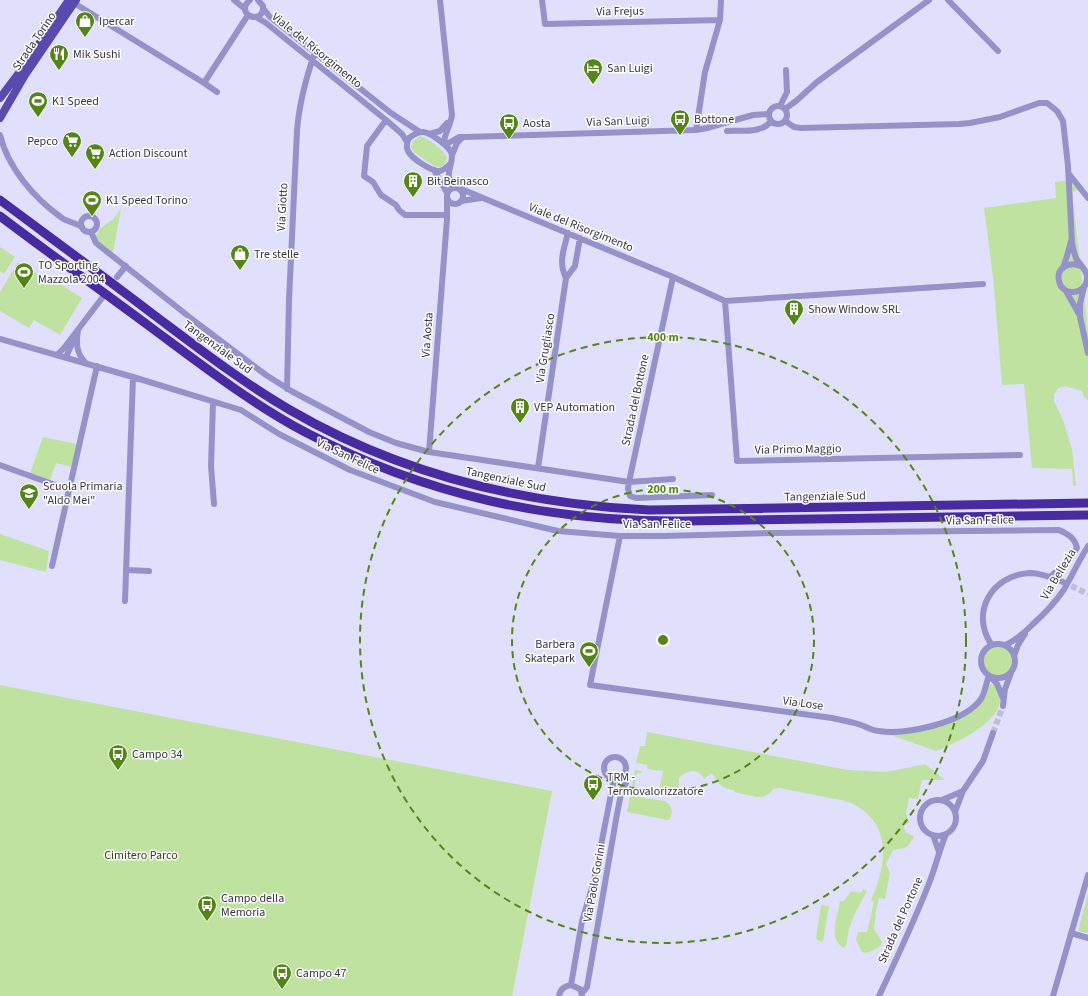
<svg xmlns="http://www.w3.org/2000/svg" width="1088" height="996" font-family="'Source Sans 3',sans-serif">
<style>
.green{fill:#bfe2a1}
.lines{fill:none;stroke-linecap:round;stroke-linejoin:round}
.minor-tunnel{stroke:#bebed7;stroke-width:6;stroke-dasharray:6 3;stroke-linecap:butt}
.minor{stroke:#9592c9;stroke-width:6}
.major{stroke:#5a4aad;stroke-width:8}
.highway{stroke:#482aa1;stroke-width:9}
.ring{fill:none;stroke:#558517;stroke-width:2;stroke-dasharray:7 5}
.labels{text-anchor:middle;stroke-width:3;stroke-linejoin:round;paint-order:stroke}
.street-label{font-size:12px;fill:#363543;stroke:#fff}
.poi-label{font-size:12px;fill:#363543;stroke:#fff;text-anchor:start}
.park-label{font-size:12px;fill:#2d470d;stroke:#fff}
.centre{fill:#558517;stroke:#fff;stroke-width:2}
.ring-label{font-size:12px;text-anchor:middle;font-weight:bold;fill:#558517;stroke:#fff;stroke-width:3;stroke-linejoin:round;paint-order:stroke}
</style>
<rect width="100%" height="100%" fill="#e0e0fc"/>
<path class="green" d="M420,136C428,138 445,150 447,158L444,165L440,167L434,166L415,153L411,148L413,141Z
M1070,180L1078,190L1072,192L1088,331V400L1084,397L1082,391L1065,386L1058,388L1054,395V401L1063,420L1072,449L1076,486H1073L1072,469L1032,468L1024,384L1002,385L993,277L984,208L1056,198L1055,182Z
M121,208L113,253C109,250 104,247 100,243C89,232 106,225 113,219C116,216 118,212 121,208Z
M0,247L15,257L4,274L0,271Z
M18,262L55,285L57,282L82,298L60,335L34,320L29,328L0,311V292Z
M43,437L77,444L72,467L56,463L50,480L30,473Z
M0,534L49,551L46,572L0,560Z
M981 661a17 17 0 1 1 34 0a17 17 0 1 1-34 0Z
M991,684C997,686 1001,692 1001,698C998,725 957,742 936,751L885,733L918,732L972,709L988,686Z
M0,685L552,791L512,996H0Z
M647,732L848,770L886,772L925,764L945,780H922L918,799L909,798L906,813L909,823L903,825L906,833H908L914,837L908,846L904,848L893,850L886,864L890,873L885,899L879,898L875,915H876C876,919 874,924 874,928C875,936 891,943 874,950C869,952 867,954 862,952L856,940L858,932H867L874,902L871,900C886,867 893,826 855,805C846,800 835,799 825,797C810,794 795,791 779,788L773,789L769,794L763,797H756L734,792V790C720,788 719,784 712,773L704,779C698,767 687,770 679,778L678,799L668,792L659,790L663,771L647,769V765L636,763L640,746H645Z
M635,770L642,771V773H637L632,796L665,801L669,804L672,811L670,819L668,820L627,812Z
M863,889L867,891L854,915L849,929L846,946L844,948C827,939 838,915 840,901H844L851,891L861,893Z
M1088,893V933L1078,931Z
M821,905L829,906L823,941L822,942L817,940L816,937Z"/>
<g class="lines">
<path class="minor-tunnel" d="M1063,582L1088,594
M993,733L1003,706"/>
<path class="minor" d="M234,0L245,9
M250,0C233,14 264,27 263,6L258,0
M440,0L452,115C451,125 444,133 444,144
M542,0L545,24L720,20
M948,0L998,51
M74,3L204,83L248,15
M263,8L270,17L391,113L420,132
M256,17L266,23L386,120L402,134L407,142
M204,83L217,92
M769 115a9 9 0 1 1 18 0a9 9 0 1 1-18 0Z
M780,106L787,92L786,70
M785,109L796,101L817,82L929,0
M386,120L367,146L364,176L373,182L381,195L396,205L399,210L405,215H446
M785,121L794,127L801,128L959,124L970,123L1000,117L1039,103H1047L1057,111L1063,121L1068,166L1072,243C1073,248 1074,253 1076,258C1080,265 1088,271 1087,279C1086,295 1062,297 1059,281C1056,268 1069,261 1081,266
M696,130L705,72L720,20L721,0
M727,131C740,130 762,134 771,121
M429,134L440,131L447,123
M0,135C8,168 34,198 62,218C68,222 76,223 82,227
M445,145L459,137H465L696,130L707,128L753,115L769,114
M452,155L457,143L462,138
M450,164C447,167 444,170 440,171C432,172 411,158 408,151C406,147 407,142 409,138C413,135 418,132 423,132C430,132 448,146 451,152C456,163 441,174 455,187
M434,170L447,193
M1069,174L1088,198
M447 196a8 8 0 1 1 16 0a8 8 0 1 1-16 0Z
M459,188L673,277L725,301L983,284
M461,201L481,198
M81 224a8 8 0 1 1 16 0a8 8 0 1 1-16 0Z
M91,232L96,243L197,323L266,375L293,392L369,432L396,443L429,452L629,482L673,479
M1063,268L1067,256L1071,241
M117,277L126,266
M673,277L629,482L628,489L630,496L636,498L712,495
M566,278L575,266L580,238
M1084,287L1080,304V317L1088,353
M1066,291L1079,314
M725,301L737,461L1020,455
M78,330C76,342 76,353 85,362
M0,339L133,377L241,410L279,434L350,470L435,502L558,531L620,536H664L774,533L1059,530C1068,534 1075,538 1077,548L1069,560L1050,577
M57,355L64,348L102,298
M66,357L75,337
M287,389L289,300L297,131C299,103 306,78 315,52
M213,402L211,466L214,504
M429,452L447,219V198
M0,465L69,490
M538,468L566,278C558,262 564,249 568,233
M620,536L590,685L832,718C842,720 852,722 861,725C867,727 873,731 879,731C906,735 964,723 981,699C985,693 986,683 989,676
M52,566L97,366
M126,570L149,571
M125,601L133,377
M981 661a17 17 0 1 1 34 0a17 17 0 1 1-34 0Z
M991,644C970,612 992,575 1030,573C1041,573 1053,578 1063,582
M1005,645C1015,641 1024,633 1032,625C1043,615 1054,604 1063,591C1072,576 1079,560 1088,546
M1014,656L1018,645L1025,634
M991,677L997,684L1003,698
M1003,706L1005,689L1011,673
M604 768a11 11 0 1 1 22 0a11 11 0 1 1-22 0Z
M942,800L963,791
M920 818a18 18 0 1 1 36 0a18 18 0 1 1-36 0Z
M955,812L963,791L983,761L993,733
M933,835L939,852
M1071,933L1088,938
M571,985L582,921L594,881L614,779
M582,993L587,987L617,814L622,789L626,783L623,776
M559,996C560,989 565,986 571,985L580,989L582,995
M879,996C896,960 913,924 928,886C935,869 939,851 946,834
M1053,996L1088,875"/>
<path class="major" d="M0,98L19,73L69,0
M0,118L25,75L76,0"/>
<path class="highway" d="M0,200C51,238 103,276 154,315C198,348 242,382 290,410C400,474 522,504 649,510L1088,503
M0,216C49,253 99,289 149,326C199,363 249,402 305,432C425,495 548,522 683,521L1088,515"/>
</g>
<g class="ring">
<circle cx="663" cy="640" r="151"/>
<circle cx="663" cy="640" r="303"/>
</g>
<defs>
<g id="shop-pin" transform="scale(1)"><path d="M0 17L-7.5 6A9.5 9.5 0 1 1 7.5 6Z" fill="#558517" stroke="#fff"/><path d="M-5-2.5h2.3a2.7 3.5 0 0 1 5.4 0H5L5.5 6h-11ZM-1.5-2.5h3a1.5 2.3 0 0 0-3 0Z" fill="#fff"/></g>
<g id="restaurant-pin" transform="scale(1)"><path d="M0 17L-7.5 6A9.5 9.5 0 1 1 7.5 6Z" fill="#558517" stroke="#fff"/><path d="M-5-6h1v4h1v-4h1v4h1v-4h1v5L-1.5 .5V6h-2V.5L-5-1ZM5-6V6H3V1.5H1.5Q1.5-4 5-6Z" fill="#fff"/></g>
<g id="hotel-pin" transform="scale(1)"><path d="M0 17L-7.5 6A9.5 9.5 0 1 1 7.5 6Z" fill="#558517" stroke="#fff"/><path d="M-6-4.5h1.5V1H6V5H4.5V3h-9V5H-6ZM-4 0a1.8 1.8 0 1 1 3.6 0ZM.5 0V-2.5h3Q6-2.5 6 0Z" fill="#fff"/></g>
<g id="stadium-pin" transform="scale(1)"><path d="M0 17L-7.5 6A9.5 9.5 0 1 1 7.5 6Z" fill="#558517" stroke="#fff"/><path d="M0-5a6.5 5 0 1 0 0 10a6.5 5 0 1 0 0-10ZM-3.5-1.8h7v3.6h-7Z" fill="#fff"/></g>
<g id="bus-pin" transform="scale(1)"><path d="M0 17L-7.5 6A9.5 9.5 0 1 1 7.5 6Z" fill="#558517" stroke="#fff"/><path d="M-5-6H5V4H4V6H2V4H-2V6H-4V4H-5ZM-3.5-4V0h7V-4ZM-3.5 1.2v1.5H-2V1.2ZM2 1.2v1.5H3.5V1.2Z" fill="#fff"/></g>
<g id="supermarket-pin" transform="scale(1)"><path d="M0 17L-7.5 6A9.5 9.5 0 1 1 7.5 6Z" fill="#558517" stroke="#fff"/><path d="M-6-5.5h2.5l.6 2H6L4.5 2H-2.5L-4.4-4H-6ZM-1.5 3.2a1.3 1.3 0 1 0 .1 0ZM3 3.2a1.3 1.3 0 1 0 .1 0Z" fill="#fff"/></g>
<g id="building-pin" transform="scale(1)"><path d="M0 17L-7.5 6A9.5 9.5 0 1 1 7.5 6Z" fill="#558517" stroke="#fff"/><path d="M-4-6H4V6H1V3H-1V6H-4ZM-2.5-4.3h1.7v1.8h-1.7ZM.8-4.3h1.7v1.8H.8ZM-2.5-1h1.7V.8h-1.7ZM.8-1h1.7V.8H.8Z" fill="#fff"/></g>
<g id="school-pin" transform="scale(1)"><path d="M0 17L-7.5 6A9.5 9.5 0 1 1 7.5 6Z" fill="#558517" stroke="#fff"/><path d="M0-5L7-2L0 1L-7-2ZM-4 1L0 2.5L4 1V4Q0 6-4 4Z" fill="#fff"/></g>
</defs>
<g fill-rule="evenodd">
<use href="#shop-pin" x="85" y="21"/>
<use href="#restaurant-pin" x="59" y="54"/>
<use href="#hotel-pin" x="593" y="68"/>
<use href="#stadium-pin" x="38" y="101"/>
<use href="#bus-pin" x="680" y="119"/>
<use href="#bus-pin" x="509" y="123"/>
<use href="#supermarket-pin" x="72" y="141"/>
<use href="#supermarket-pin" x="95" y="153"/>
<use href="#building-pin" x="413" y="181"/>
<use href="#stadium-pin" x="92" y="200"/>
<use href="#shop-pin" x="240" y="254"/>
<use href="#stadium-pin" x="24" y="272"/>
<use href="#building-pin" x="794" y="309"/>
<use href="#building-pin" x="520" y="407"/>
<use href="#school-pin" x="29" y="493"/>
<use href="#stadium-pin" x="589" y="651"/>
<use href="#bus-pin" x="118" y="754"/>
<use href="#bus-pin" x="593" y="784"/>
<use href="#bus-pin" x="207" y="905"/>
<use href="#bus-pin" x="282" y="973"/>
</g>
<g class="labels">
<g class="street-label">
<text transform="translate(620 11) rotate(-1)" y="4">Via Frejus</text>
<text transform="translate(34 41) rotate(-56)" y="4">Strada Torino</text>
<text transform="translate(317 50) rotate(39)" y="4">Viale del Risorgimento</text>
<text transform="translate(618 121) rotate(-2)" y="4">Via San Luigi</text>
<text transform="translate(282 207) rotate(-87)" y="4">Via Giotto</text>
<text transform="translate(581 227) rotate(22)" y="4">Viale del Risorgimento</text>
<text transform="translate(427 335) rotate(-86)" y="4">Via Aosta</text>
<text transform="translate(218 347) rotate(36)" y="4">Tangenziale Sud</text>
<text transform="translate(545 348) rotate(-81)" y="4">Via Grugliasco</text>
<text transform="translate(635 400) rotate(-78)" y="4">Strada del Bottone</text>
<text transform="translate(798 449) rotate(-1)" y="4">Via Primo Maggio</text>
<text transform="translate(348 456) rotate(25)" y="4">Via San Felice</text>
<text transform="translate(506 479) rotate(12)" y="4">Tangenziale Sud</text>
<text transform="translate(825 496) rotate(-1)" y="4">Tangenziale Sud</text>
<text transform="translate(980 520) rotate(-1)" y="4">Via San Felice</text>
<text x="657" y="528">Via San Felice</text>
<text transform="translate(1058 574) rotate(-59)" y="4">Via Bellezia</text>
<text transform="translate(803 703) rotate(8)" y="4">Via Lose</text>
<text transform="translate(594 883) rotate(-80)" y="4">Via Paolo Gorini</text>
<text transform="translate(900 920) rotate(-66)" y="4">Strada del Portone</text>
</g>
<g class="poi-label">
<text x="99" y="25">Ipercar</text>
<text x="73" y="58">Mik Sushi</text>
<text x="607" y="72">San Luigi</text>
<text x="52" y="105">K1 Speed</text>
<text x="694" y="123">Bottone</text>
<text x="523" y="127">Aosta</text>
<text x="58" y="145" text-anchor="end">Pepco</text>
<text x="109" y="157">Action Discount</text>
<text x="427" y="185">Bit Beinasco</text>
<text x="106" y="204">K1 Speed Torino</text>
<text x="254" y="258">Tre stelle</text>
<text x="38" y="269">TO Sporting<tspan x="38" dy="14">Mazzola 2004</tspan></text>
<text x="808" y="313">Show Window SRL</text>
<text x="534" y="411">VEP Automation</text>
<text x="43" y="490">Scuola Primaria<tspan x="43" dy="14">"Aldo Mei"</tspan></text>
<text x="575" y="648" text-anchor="end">Barbera<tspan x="575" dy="14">Skatepark</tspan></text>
<text x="132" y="758">Campo 34</text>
<text x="607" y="781">TRM -<tspan x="607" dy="14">Termovalorizzatore</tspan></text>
<text x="221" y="902">Campo della<tspan x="221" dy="14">Memoria</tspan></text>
<text x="296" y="977">Campo 47</text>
</g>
<g class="park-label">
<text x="141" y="859">Cimitero Parco</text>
</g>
</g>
<circle cx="663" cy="640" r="6" class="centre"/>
<g class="ring-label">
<text x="663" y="341">400 m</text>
<text x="663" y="493">200 m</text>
</g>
</svg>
